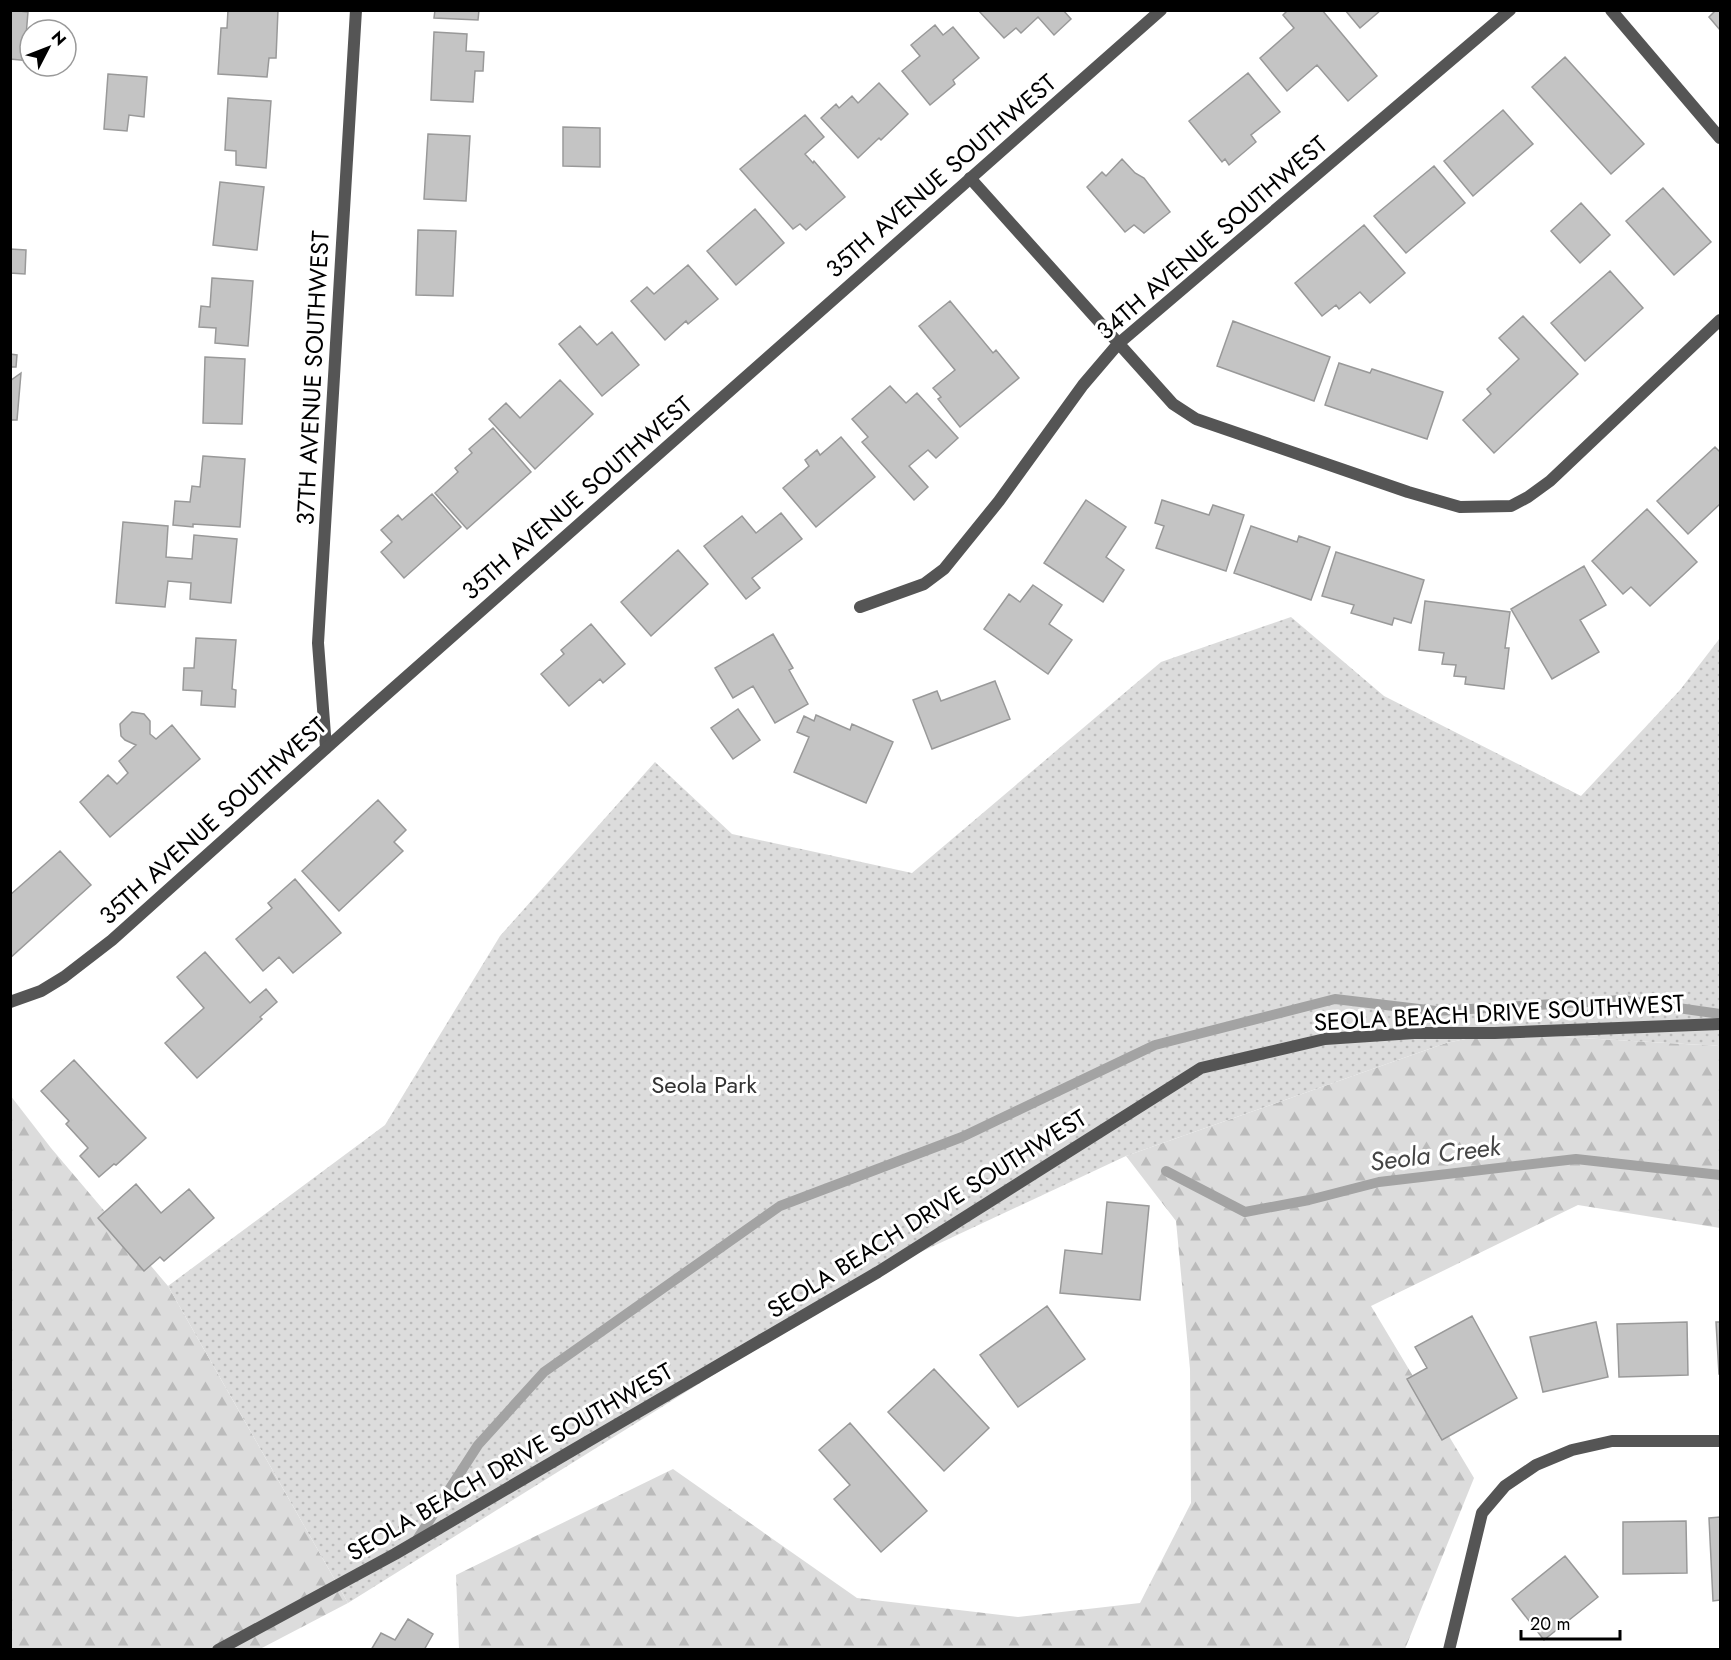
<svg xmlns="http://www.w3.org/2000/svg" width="1731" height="1660" font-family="Jost,sans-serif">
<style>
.forest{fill:url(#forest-firs)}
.park{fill:url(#park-dots)}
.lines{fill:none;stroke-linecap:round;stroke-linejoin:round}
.stream{stroke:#a3a3a3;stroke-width:10}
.building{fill:#c4c4c4;stroke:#999;stroke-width:1.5}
.minor{stroke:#555;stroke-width:12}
.tertiary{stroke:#555;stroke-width:12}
.labels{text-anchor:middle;stroke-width:6;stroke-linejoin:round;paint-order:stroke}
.street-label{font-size:24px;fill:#000;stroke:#fff}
.park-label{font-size:24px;fill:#333;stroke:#fff}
.water-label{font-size:26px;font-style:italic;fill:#444;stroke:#fff}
</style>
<defs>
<pattern id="forest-firs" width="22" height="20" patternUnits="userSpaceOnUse" patternTransform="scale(1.5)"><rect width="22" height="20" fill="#dcdcdc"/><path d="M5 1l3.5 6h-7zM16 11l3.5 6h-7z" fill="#bbb"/></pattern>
<pattern id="park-dots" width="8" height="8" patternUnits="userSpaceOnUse" patternTransform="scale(1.5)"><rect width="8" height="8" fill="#dcdcdc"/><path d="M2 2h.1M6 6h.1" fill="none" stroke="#bbb" stroke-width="1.8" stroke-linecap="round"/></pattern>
</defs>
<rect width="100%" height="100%" fill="#fff"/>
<path class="forest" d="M1495,1033L1720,1046V1228L1578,1205L1371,1306L1474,1478L1405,1649H459L456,1575L673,1469L857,1598L1018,1617L1140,1603L1191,1503L1190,1369L1176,1221L1126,1156L1446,1043Z
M10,1095L51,1148L168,1286L348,1603L260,1649H11Z"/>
<path class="park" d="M1291,617L1384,696L1581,796L1680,690L1720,638V1046L1495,1033L1446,1043L1126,1156L878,1272L348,1603L168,1286L385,1125L500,936L655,762L732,834L912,873L1161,662Z"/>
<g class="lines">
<path class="stream" d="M1166,1171L1245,1212L1309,1200L1379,1182L1576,1159L1720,1175
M418,1538L478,1445L544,1372L780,1206L962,1137L1155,1045L1335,999L1436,1011L1622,1000L1720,1014"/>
</g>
<path class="building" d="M10,10L28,12L26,36H30V61L10,59Z
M228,10H278L276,58H269L267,77L218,74L221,28H227Z
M435,10H479L478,20L434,18Z
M978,10H1063L1071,19L1054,35L1038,17L1021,33L1016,28L1004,38Z
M1288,10H1322L1377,76L1348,101L1317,65L1287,91L1260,58L1294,28L1283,15Z
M1345,10H1381L1360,28Z
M1716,10H1720V30L1709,17Z
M935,25L943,35L953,27L979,58L953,80L955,84L930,105L902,71L920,56L911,45Z
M434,32L467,34L466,51L484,52L483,71H475L473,102L431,100Z
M1565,57L1644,144L1611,174L1532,87Z
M1248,73L1280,112L1251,135L1256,142L1229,165L1225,159L1222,162L1189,121Z
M108,74L147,77L144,117L129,115L127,131L104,129Z
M879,83L908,114L881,140L879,138L858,158L821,118L836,104L839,108L852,96L858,103Z
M228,98L271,101L266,168L236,165V151L225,150Z
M1503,110L1533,144L1473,196L1444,161Z
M805,115L824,137L805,154L813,163L814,161L845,197L806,230L800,224L793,229L740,169Z
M563,127L600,128V167L563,166Z
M428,134L470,136L466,201L424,199Z
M1122,159L1135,173L1144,178L1170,212L1144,233L1134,225L1125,232L1087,187L1102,172L1106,176Z
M1434,166L1465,203L1406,253L1374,216Z
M220,182L264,187L257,250L213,245Z
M1663,188L1711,242L1674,275L1626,221Z
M1581,203L1610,235L1580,263L1551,231Z
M755,209L784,243L736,285L707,251Z
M1364,225L1405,273L1370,303L1360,292L1339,309L1336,305L1322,316L1295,283Z
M418,230L456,231L453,296L416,295Z
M10,249L26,250L25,274L10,273Z
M688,265L718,299L688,324L686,321L665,340L631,301L647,287L654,294Z
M1610,271L1643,308L1585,361L1551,323Z
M212,278L253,281L248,346L215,343L216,328L199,327L201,306L210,307Z
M950,301L993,353L996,350L1019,378L960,427L938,399L941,397L933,388L955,370L919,326Z
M1523,316L1578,374L1494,453L1463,420L1491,394L1487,389L1519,359L1499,338Z
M1233,321L1330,357L1314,401L1217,366Z
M580,326L597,345L612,332L639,365L602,396L559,344Z
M10,354L17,355L16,367H10Z
M205,357L245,359L242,424L203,423Z
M1339,363L1370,373L1372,369L1443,392L1427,439L1325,405Z
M21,373L17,420H10V381Z
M560,380L593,414L535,469L489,419L506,403L520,418Z
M890,386L906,403L917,393L958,438L936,458L928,450L909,466L928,487L914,500L862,442L868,437L852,419Z
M493,428L531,472L467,529L435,493L458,472L455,468L472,453L469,449Z
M841,437L875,477L816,527L783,488L809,466L805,460L817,450L820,455Z
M1715,447L1720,452V504L1688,534L1657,501Z
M203,456L245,459L240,527L193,524V527L173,525L175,501L190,502L192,486L200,487Z
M432,494L461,527L404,578L381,552L392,542L381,530L398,515L402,520Z
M1086,500L1126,527L1106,557L1124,570L1103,602L1044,563Z
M1162,500L1209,515L1213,505L1244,515L1226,571L1156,548L1164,526L1155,523Z
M1647,509L1697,562L1650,606L1631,587L1623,594L1592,561Z
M781,513L802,539L752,578L760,588L746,599L704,546L742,516L756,533Z
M123,522L168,526L166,557L192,559L194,535L237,539L231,603L190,599L191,583L168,581L165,607L116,603Z
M1251,526L1297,542L1299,536L1330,547L1311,600L1234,573Z
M678,550L708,584L651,636L621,602Z
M1336,552L1424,580L1411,623L1394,618L1392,625L1351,613L1354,605L1322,596Z
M1584,566L1606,605L1580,620L1599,652L1552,679L1511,609Z
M1033,585L1062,605L1049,624L1072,640L1048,674L984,629L1009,594L1020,602Z
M1425,601L1510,612L1505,648H1509L1504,689L1465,684L1466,677L1454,676L1456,665L1442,664L1444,653L1419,650Z
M591,624L625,664L603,683L600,679L569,706L541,674L564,654L561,650Z
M773,634L793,668L789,670L808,704L775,723L753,686L733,698L715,668Z
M196,638L236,640L232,689L236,690L235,707L201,705L202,691L183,690L184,668H194Z
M995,681L1010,719L932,749L913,700L937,691L941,701Z
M738,709L760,740L733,759L711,728Z
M132,712L144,714L150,721V734L156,739L172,725L200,759L110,837L80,802L108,775L117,784L128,773L119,761L136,745L125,740L121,736L120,724Z
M816,715L850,730L852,724L893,742L866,803L794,772L809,737L797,732L804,716L814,721Z
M378,800L406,830L394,842L403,851L339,911L302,871Z
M60,851L91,885L10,958V895Z
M295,879L341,933L293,973L279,957L263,971L236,939L272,908L268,903Z
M205,952L250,1003L266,989L277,1002L260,1017L262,1019L197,1078L165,1043L204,1008L177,977Z
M74,1060L146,1138L116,1165L114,1164L99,1177L80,1156L88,1148L66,1124L69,1121L41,1091Z
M136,1184L161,1213L189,1189L214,1218L164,1261L160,1257L144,1271L98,1218Z
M1107,1202L1149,1206L1140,1300L1060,1293L1065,1250L1102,1254Z
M1047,1306L1085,1359L1018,1407L980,1355Z
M1472,1316L1517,1398L1442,1440L1407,1379L1427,1368L1415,1347Z
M1596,1322L1608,1377L1543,1392L1530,1337Z
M1687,1322L1688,1375L1619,1377L1617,1324Z
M1716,1322H1720V1374H1719Z
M934,1369L989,1428L944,1471L888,1412Z
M850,1423L927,1511L881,1552L834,1499L850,1485L819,1450Z
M1720,1517V1600L1713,1601L1709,1518Z
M1686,1521L1687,1573L1623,1574V1522Z
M1565,1556L1598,1597L1544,1640L1512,1599Z
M408,1619L433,1634L424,1650H371L381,1633L395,1640Z"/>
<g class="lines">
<path class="minor" d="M1611,10L1720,138
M970,178L1173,404L1196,419L1408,492L1460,507L1511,506L1528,497L1550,481L1720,320
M860,607L924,584L944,569L999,501L1083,385L1118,344L1510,10
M326,748L318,643L356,10
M218,1650L395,1554L878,1272L1201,1068L1325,1039L1414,1033H1495L1720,1024
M1449,1650L1482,1513L1505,1486L1536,1465L1572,1450L1612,1441H1720"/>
<path class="tertiary" d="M10,1002L41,991L64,977L112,940L371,708L1161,10"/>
</g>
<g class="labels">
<g class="street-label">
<text transform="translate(941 176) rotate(-41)" y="8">35TH AVENUE SOUTHWEST</text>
<text transform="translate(1212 238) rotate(-41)" y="8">34TH AVENUE SOUTHWEST</text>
<text transform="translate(313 378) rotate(-87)" y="8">37TH AVENUE SOUTHWEST</text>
<text transform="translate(577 498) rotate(-41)" y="8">35TH AVENUE SOUTHWEST</text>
<text transform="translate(213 821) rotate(-42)" y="8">35TH AVENUE SOUTHWEST</text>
<text transform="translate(1499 1013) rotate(-3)" y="8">SEOLA BEACH DRIVE SOUTHWEST</text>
<text transform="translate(927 1214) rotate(-32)" y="8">SEOLA BEACH DRIVE SOUTHWEST</text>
<text transform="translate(510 1462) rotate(-30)" y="8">SEOLA BEACH DRIVE SOUTHWEST</text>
</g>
<g class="park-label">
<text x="704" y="1093">Seola Park</text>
</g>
<g class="water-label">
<text transform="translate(1435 1154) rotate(-7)" y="9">Seola Creek</text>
</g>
</g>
<rect width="1731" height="1660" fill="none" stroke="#000000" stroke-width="24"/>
<g transform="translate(48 48) rotate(48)"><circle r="28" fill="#ffffff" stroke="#999999" stroke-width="1.5"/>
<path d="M0-4.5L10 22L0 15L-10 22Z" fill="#000000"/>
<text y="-9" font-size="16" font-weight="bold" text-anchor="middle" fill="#000000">N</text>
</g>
<path d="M1521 1630v9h99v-9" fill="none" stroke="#000000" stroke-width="3"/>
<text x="1530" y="1630" font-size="18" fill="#000000" stroke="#ffffff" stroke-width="4.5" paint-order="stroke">20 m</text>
</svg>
